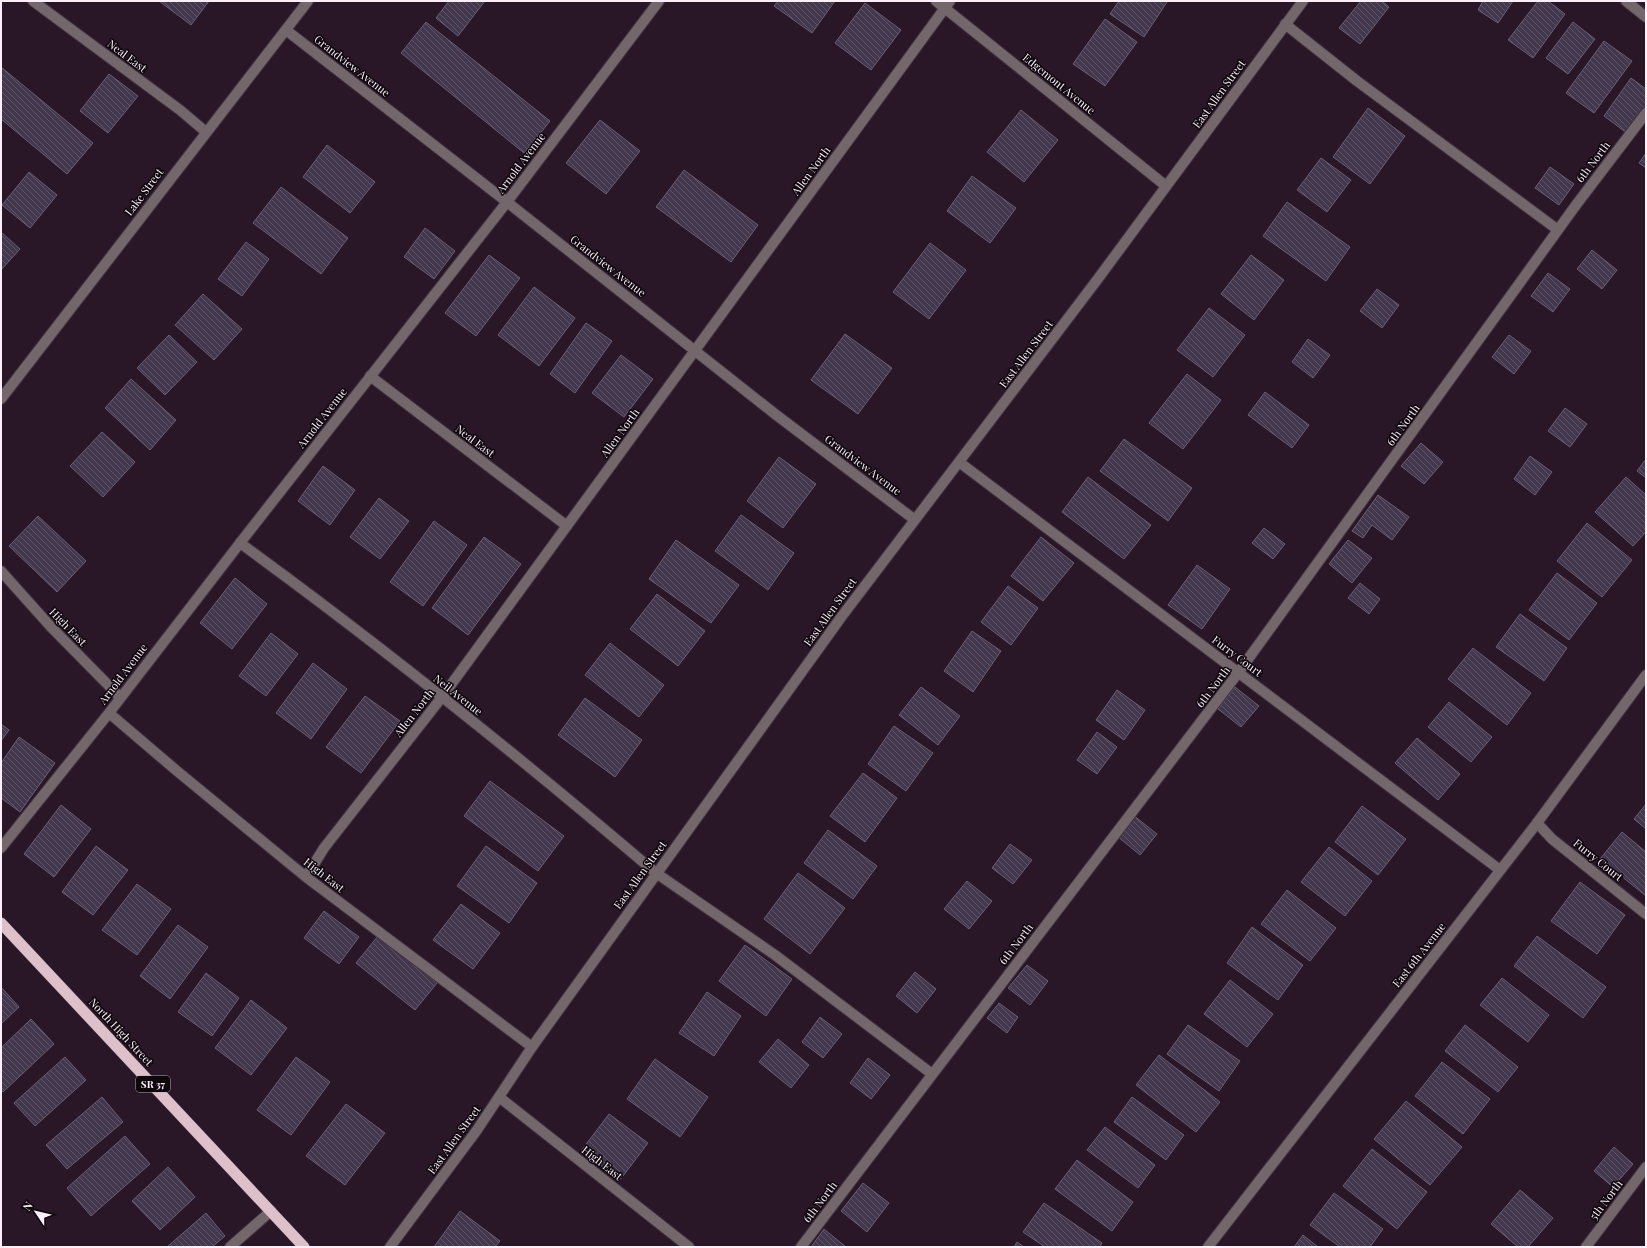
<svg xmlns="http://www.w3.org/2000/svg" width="1647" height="1248" font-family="'Playfair Display',serif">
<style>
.building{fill:url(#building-back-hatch);stroke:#695d74}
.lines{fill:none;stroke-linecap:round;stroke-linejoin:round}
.service-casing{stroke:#423140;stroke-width:12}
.minor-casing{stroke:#423140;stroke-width:12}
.tertiary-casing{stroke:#423140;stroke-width:12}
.trunk-casing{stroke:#423140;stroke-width:12}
.service{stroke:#74676b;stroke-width:10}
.minor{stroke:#74676b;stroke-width:10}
.tertiary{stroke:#74676b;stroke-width:10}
.trunk{stroke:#dec0ca;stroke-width:11}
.labels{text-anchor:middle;stroke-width:3;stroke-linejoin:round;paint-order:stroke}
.shield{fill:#0d060c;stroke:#b4a9b3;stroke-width:1}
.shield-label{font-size:10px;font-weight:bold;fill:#fceffa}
.street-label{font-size:11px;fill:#fceffa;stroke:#0d060c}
</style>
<defs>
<pattern id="building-back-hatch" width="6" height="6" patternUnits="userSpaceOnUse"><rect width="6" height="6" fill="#42374c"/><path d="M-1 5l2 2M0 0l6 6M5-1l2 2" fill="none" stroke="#5e5467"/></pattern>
</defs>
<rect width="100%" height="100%" fill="#291727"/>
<path class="building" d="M159,1H209L191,25Z
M449,1H485L458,36L436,18Z
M778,1H835L812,33L774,6Z
M1119,1H1165L1167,2L1144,37L1110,14Z
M1361,1H1382L1389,7L1360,44L1339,28Z
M1483,1H1513L1498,23L1478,10Z
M1538,1H1548L1565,14L1533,58L1508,40Z
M865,3L901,30L871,70L835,43Z
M1105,19L1137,42L1105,86L1073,64Z
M426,22L550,121L524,153L401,53Z
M1573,22L1595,39L1568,74L1546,58Z
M1604,41L1632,61L1594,113L1566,93Z
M1,67L93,143L67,174L1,119Z
M109,74L138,96L108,133L80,111Z
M1631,78L1646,89V109L1628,134L1604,116Z
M1368,108L1405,136L1370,184L1333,157Z
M1021,110L1058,140L1024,182L987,152Z
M600,120L640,151L606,194L566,163Z
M327,145L375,182L350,213L303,177Z
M1646,153V168L1639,163Z
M1321,158L1351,180L1327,212L1297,190Z
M1550,167L1574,184L1559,205L1535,188Z
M684,170L758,225L731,262L656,207Z
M29,172L57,195L30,228L2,205Z
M972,176L1016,208L990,243L947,211Z
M281,187L348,238L321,274L253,223Z
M1287,202L1350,247L1326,281L1263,236Z
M425,228L455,251L434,279L404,257Z
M1,232L20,249L1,270Z
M246,242L269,259L242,296L218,279Z
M930,243L966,270L929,319L893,292Z
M1592,250L1617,270L1602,289L1577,269Z
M489,255L520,278L476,336L445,313Z
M1251,255L1284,280L1254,320L1221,294Z
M1548,273L1570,289L1553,312L1531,296Z
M534,287L575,318L539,366L498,335Z
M1377,289L1399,305L1382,328L1360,311Z
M203,294L242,329L214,360L175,325Z
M1209,308L1245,335L1213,377L1177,350Z
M586,323L612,341L575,393L550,374Z
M845,334L892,368L858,414L811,380Z
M169,335L197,362L165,395L137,368Z
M1509,335L1531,351L1514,374L1492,357Z
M1308,339L1330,355L1313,378L1292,362Z
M621,355L653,379L624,417L592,393Z
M1187,374L1221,400L1183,449L1149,423Z
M131,379L176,420L150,450L105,408Z
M1265,392L1309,425L1292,448L1248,415Z
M1565,408L1587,424L1570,447L1548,431Z
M102,432L135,462L103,497L70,466Z
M1124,439L1192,488L1168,521L1100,471Z
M1421,443L1443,462L1424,484L1401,466Z
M1530,456L1552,472L1535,495L1514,479Z
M779,457L816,484L783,528L747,501Z
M1646,459V478L1637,471Z
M323,466L355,490L330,525L298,501Z
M1088,477L1151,525L1124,559L1062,512Z
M1626,477L1646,495V532L1633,546L1595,512Z
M1378,495L1409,517L1392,540L1372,525L1363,538L1352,531Z
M379,498L409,521L380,559L350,537Z
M741,515L794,553L768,590L715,551Z
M38,516L86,561L57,592L9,546Z
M434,521L467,545L423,606L390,582Z
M1587,523L1632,560L1602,597L1557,561Z
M1264,528L1285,544L1273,559L1252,543Z
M484,537L521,564L468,635L432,608Z
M1041,537L1074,563L1043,601L1011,576Z
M676,540L739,585L711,623L649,579Z
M1348,540L1372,558L1352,583L1329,564Z
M1197,565L1230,589L1202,629L1168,605Z
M1557,573L1597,603L1569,640L1529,610Z
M235,578L267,604L232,649L200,623Z
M1360,583L1380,599L1369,614L1348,598Z
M1008,586L1038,608L1011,645L981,622Z
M657,594L705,631L678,666L630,629Z
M1520,614L1567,648L1544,681L1496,647Z
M972,631L1001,651L973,692L944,671Z
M271,633L298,654L266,696L239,676Z
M610,643L664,685L639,717L585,675Z
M1473,648L1531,693L1507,725L1448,679Z
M313,663L347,689L311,739L276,713Z
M921,687L960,716L938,745L899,715Z
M1235,687L1259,706L1241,727L1218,709Z
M1117,690L1145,710L1124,740L1096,720Z
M365,696L400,721L361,773L326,747Z
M585,698L642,740L615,777L558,735Z
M1449,702L1492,737L1471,762L1428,727Z
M1,724L9,730L1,741Z
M894,726L933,753L906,791L868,764Z
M1097,732L1117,747L1097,774L1077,760Z
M19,737L55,763L20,812L1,798V763Z
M1417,738L1460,774L1438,800L1395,763Z
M863,773L897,798L865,842L830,816Z
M490,781L564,836L538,871L464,816Z
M1646,804V829L1634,819Z
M61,805L91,829L54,877L24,854Z
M1362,806L1406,839L1378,875L1335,842Z
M1133,815L1157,834L1140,855L1117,836Z
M828,830L877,866L853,899L804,863Z
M1622,832L1646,852V896L1600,859Z
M1010,844L1032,860L1013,884L992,868Z
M96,846L128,870L93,915L62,892Z
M486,846L537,883L509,923L457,886Z
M1329,847L1372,881L1345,916L1301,882Z
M798,873L845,908L810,954L764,919Z
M967,881L992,901L969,929L944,909Z
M1580,882L1625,915L1597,954L1551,921Z
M137,884L171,909L137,955L102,930Z
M1287,890L1336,928L1310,961L1261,924Z
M461,904L500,933L473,969L433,940Z
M324,911L359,937L339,964L304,938Z
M178,925L208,947L170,999L140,976Z
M1252,927L1303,965L1278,1000L1227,963Z
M378,936L437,983L415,1010L356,963Z
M1537,936L1606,987L1583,1018L1514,966Z
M745,945L792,979L766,1016L719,981Z
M1027,965L1048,981L1030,1005L1008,988Z
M915,972L936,989L917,1013L896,996Z
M206,973L239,998L212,1036L178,1012Z
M1502,978L1549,1015L1528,1042L1480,1005Z
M1230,980L1273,1014L1247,1047L1204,1014Z
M1,987L19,1007L1,1024Z
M707,992L741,1016L714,1056L679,1033Z
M251,1000L287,1028L251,1075L215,1048Z
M999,1003L1018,1017L1007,1033L987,1018Z
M820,1017L842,1034L823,1058L802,1042Z
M31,1019L54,1044L3,1092L1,1090V1048Z
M1188,1025L1240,1061L1219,1091L1167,1054Z
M1465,1025L1518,1067L1498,1092L1445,1051Z
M778,1039L809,1065L791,1088L759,1062Z
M1159,1055L1220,1102L1196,1132L1136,1085Z
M65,1057L86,1080L35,1126L14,1103Z
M296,1057L330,1082L291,1135L257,1110Z
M868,1058L890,1075L871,1099L850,1083Z
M655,1059L708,1097L680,1137L627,1099Z
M1442,1062L1490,1099L1463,1134L1415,1096Z
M102,1097L123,1122L67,1169L46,1145Z
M1132,1097L1184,1135L1166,1160L1114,1122Z
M1406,1101L1462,1147L1430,1185L1374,1139Z
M346,1104L385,1133L345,1185L306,1156Z
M609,1114L648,1143L620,1180L581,1151Z
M1105,1127L1155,1165L1138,1188L1087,1150Z
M125,1136L150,1164L91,1216L67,1188Z
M1614,1147L1633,1164L1613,1187L1594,1171Z
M1372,1149L1427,1192L1397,1229L1343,1186Z
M1077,1160L1133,1202L1112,1231L1055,1189Z
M168,1167L195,1197L160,1230L132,1201Z
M863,1183L889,1203L867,1232L841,1211Z
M1520,1190L1553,1218L1528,1247H1518L1491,1224Z
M1334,1193L1383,1229L1370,1247H1340L1310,1225Z
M1044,1203L1102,1243L1100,1247H1045L1023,1232Z
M460,1211L500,1241L495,1247H434Z
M206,1213L225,1236L212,1247H167Z
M824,1229L846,1247H811Z
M1303,1235L1318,1247H1294Z
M1017,1242L1024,1247H1014Z"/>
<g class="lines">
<g class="service-casing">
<path id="service" d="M33,1L180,110L206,132
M1285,24L1357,81L1558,230
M370,376L567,526
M1,571L51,627L120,697
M109,713L177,771L306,877L532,1047
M1,848L109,713L240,543L507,202L659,1
M656,873L775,955L932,1074
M306,877L324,848L442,697L950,1
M499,1097L689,1247
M230,1247L271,1211
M801,1247L1238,673L1576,205L1646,113
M1586,1247L1646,1167"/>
</g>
<g class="minor-casing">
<path id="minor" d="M936,1L1166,186
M286,30L507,202L775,414L915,520
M1,399L308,1
M959,462L1500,870
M240,543C383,647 521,758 656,873
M1537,823L1552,839L1646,914
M390,1247L477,1130L532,1047L842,616L1097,280L1303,1"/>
</g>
<g class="tertiary-casing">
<path id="tertiary" d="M1626,1L1646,17
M1208,1247L1537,823L1646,675"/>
</g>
<g class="trunk-casing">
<path id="trunk" d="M1,923L304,1247"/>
</g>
<use href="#service" class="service"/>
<use href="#minor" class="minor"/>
<use href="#tertiary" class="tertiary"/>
<use href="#trunk" class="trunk"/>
</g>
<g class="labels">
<rect class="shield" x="136" y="1076" width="34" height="16" rx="3"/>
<g class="shield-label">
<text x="153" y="1088">SR 37</text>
</g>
<g class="street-label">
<text transform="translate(127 56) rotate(37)" y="4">Neal East</text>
<text transform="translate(352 66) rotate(38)" y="4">Grandview Avenue</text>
<text transform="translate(1059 84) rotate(39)" y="4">Edgemont Avenue</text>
<text transform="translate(1219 94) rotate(-54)" y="4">East Allen Street</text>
<text transform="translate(1593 162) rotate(-53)" y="4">6th North</text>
<text transform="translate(521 163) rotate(-53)" y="4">Arnold Avenue</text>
<text transform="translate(811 171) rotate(-54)" y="4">Allen North</text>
<text transform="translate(144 192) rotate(-53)" y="4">Lake Street</text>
<text transform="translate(608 266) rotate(38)" y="4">Grandview Avenue</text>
<text transform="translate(1026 354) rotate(-53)" y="4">East Allen Street</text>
<text transform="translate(322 418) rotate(-52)" y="4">Arnold Avenue</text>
<text transform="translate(1403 425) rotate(-54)" y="4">6th North</text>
<text transform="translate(620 433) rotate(-54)" y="4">Allen North</text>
<text transform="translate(475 441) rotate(37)" y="4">Neal East</text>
<text transform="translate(863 465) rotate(37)" y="4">Grandview Avenue</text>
<text transform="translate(830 612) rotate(-54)" y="4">East Allen Street</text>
<text transform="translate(68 627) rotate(46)" y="4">High East</text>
<text transform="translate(1237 656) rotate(37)" y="4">Furry Court</text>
<text transform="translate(123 674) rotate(-53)" y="4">Arnold Avenue</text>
<text transform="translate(1213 687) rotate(-53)" y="4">6th North</text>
<text transform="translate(458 695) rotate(38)" y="4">Neil Avenue</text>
<text transform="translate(414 713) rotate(-52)" y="4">Allen North</text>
<text transform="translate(1598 860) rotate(39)" y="4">Furry Court</text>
<text transform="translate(324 875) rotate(38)" y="4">High East</text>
<text transform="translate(640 875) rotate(-54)" y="4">East Allen Street</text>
<text transform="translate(1016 944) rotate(-53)" y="4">6th North</text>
<text transform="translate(1419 955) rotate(-52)" y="4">East 6th Avenue</text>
<text transform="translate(121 1032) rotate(47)" y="4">North High Street</text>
<text transform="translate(454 1140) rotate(-54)" y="4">East Allen Street</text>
<text transform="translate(602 1163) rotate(38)" y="4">High East</text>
<text transform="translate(1606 1200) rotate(-53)" y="4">5th North</text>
<text transform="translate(820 1202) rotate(-53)" y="4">6th North</text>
</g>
</g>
<rect width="1647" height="1248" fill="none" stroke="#fceffa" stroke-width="4"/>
<g transform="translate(36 1212) rotate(305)" stroke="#0d060c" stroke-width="3" paint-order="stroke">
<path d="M0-3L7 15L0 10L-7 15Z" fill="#fceffa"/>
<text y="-6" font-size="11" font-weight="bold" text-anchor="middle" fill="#fceffa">N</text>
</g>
</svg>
